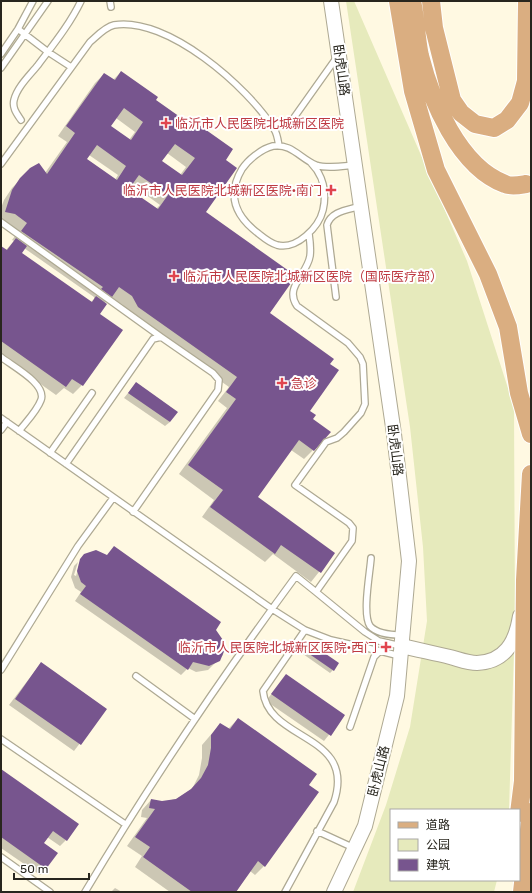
<svg xmlns="http://www.w3.org/2000/svg" width="532" height="893" font-family="Rubik,'Noto Sans SC',sans-serif">
<style>
.green{fill:#e6eabc}
.shadow{fill:#0003;fill-rule:evenodd}
.building{fill:#77558e;fill-rule:evenodd}
.lines{fill:none;stroke-linecap:round;stroke-linejoin:round}
.service-casing{stroke:#aea993;stroke-width:8}
.tertiary-casing{stroke:#aea993;stroke-width:16}
.primary-casing{stroke:#fff;stroke-width:20}
.service{stroke:#fff;stroke-width:5.5}
.tertiary{stroke:#fff;stroke-width:14}
.primary{stroke:#daae81;stroke-width:18}
.health-dot{fill:#e0444e;stroke:#fff;stroke-width:1.5}
.labels{text-anchor:middle;stroke-width:4;stroke-linejoin:round;paint-order:stroke}
.street-label{font-size:13px;fill:#28261e;stroke:#fff}
.health-label{font-size:13px;fill:#be3a42;stroke:#fff;text-anchor:start}
</style>
<rect width="100%" height="100%" fill="#fff9e2"/>
<path class="green" d="M346,1H354L467,261L514,407L515,620L509,810H391V880H497L494,892H353L386,805L410,727L427,621L423,547L410,427Z"/>
<path class="shadow" d="M121,72L155,100L189,125L192,121L224,160L204,212L269,314L329,364L309,411L312,419L313,450L304,459L291,450L256,497L334,553L311,582L273,554L265,562L202,517L214,500L179,474L227,408L218,401L229,387L129,316L123,305L111,297L105,303L99,314L121,330L82,385L73,394L64,388L56,395L1,356V247L6,250L14,241L12,240L18,232L1,222V208L4,200L12,188L31,169L45,173L67,142L58,136L95,83L104,74L113,80ZM116,118L135,132L129,140L110,126ZM167,153L186,167L180,175L161,161ZM89,155L118,175L115,180L86,159ZM131,184L160,205L156,209L128,189ZM24,248L94,297V299L91,302L20,253Z
M136,383L170,422L165,426L124,398Z
M81,559L215,630L224,643L223,655L208,670L196,672L188,668L181,675L75,601L81,592L75,588L71,577L74,566L78,562L74,575L76,576Z
M308,647L333,670L330,673L303,654Z
M41,663L106,709L74,751L9,705Z
M286,675L344,716L324,741L266,701Z
M238,719L308,785L264,866L255,875L250,871L236,892H170L135,867L142,856L127,846L147,818L141,817L142,810L151,800L162,802L176,799L192,789L199,775L202,758V745L220,724L228,729Z
M1,770L66,840L60,846L47,837L43,844L46,869L40,875L1,848Z
M115,888L122,892H111Z"/>
<path class="building" d="M121,71L158,97L156,100L190,124L192,120L233,149L226,160L237,168L206,212L296,276L270,313L334,359L330,364L339,370L310,411L316,415L313,419L331,432L314,451L299,440L258,497L335,553L321,573L281,545L275,554L210,507L223,490L188,465L236,399L226,392L237,377L138,307L132,296L119,287L112,297L101,289L103,287L21,231L27,223L15,214L5,212L12,190L20,178L30,168L39,163L47,174L75,133L66,126L104,73L115,80ZM124,108L143,122L131,140L111,126ZM175,144L195,158L182,175L162,161ZM97,145L126,166L117,180L87,159ZM139,175L168,195L158,209L129,189Z
M16,238L27,246L22,253L92,302L96,296L107,304L100,314L123,330L83,386L72,379L66,387L1,341V246L7,250Z
M136,382L178,412L170,422L128,393Z
M114,546L221,622L216,630L225,643V649L220,661L209,666L193,662L188,670L80,594L86,586L81,582L77,571L80,559L84,554L96,550L107,555Z
M310,643L339,663L334,671L305,651Z
M41,662L107,709L81,745L15,699Z
M286,674L345,715L331,736L271,694Z
M238,718L317,774L309,785L319,792L265,867L258,861L236,892H192L143,857L150,847L135,837L155,809L149,808L151,799L162,801L176,799L191,789L201,778L208,765L211,748V735L220,723L230,729Z
M1,769L79,824L67,841L53,831L44,843L58,853L46,869L1,837Z"/>
<g class="lines">
<g class="service-casing">
<path id="service" d="M110,1L111,7
M18,29L48,52L71,67
M1,54L18,29L33,1
M1,68L48,1
M21,120C17,114 12,108 14,100C17,87 30,75 38,65C53,45 70,24 81,1
M288,126L337,57
M311,163C323,175 327,192 323,210C319,227 297,250 277,245C270,243 264,238 259,234C236,217 226,196 242,169C248,160 261,149 273,146C291,143 301,159 316,165C327,169 343,166 355,165
M1,164L90,42C97,36 105,27 114,25C167,16 248,87 274,129C277,133 278,140 279,146
M1,222L161,337
M336,297L327,225C331,211 348,210 361,206
M1,357C12,366 47,384 41,400C37,411 26,422 19,431
M1,418L272,609L305,630L331,640L380,651
M1,430L7,422
M50,453L92,393
M66,464L153,339L161,337L213,373L219,380L218,390L133,512
M371,558C370,573 362,614 370,626C377,634 393,635 402,635
M316,592L365,632L379,641L401,646
M1,670L78,546L113,498
M136,676L195,719
M350,727L374,657L380,651L400,656
M1,739L125,824
M317,831L354,848
M1,857L50,892
M85,892C150,783 221,678 296,576L316,592L352,541L353,528L349,523L295,485L326,442L337,438L344,432L361,413L365,404L363,364L360,357L348,343L297,306C284,287 307,275 310,256C311,249 310,241 309,234
M285,892L334,802C357,733 268,742 263,691L305,630"/>
</g>
<g class="tertiary-casing">
<path id="tertiary" d="M331,1L394,434L409,561L397,696L365,826L334,892
M402,646C418,650 434,653 450,657C458,659 468,663 477,663C505,662 516,642 520,616"/>
</g>
<g class="primary-casing">
<path id="primary" d="M398,1L413,91L436,170L488,274L508,327L519,393L531,434
M412,1C416,19 416,38 420,56C431,100 459,167 505,184C511,187 520,185 526,184
M431,1L434,28L452,100L461,113L475,124L494,128L507,120L520,103L526,81L527,3
M519,813L523,781L525,580L531,474
M522,892L531,812"/>
</g>
<use href="#service" class="service"/>
<use href="#tertiary" class="tertiary"/>
<use href="#primary" class="primary"/>
</g>
<g class="health-dot">
<path d="M164 117h4v4h4v4h-4v4h-4v-4h-4v-4h4z"/>
<path d="M329 184h4v4h4v4h-4v4h-4v-4h-4v-4h4z"/>
<path d="M172 270h4v4h4v4h-4v4h-4v-4h-4v-4h4z"/>
<path d="M280 377h4v4h4v4h-4v4h-4v-4h-4v-4h4z"/>
<path d="M384 641h4v4h4v4h-4v4h-4v-4h-4v-4h4z"/>
</g>
<g class="labels">
<g class="street-label">
<text transform="translate(342 70) rotate(82)" y="5">卧虎山路</text>
<text transform="translate(396 450) rotate(83)" y="5">卧虎山路</text>
<text transform="translate(378 771) rotate(-76)" y="5">卧虎山路</text>
</g>
<g class="health-label">
<text x="175" y="128">临沂市人民医院北城新区医院</text>
<text x="322" y="195" text-anchor="end">临沂市人民医院北城新区医院·南门</text>
<text x="183" y="281">临沂市人民医院北城新区医院（国际医疗部）</text>
<text x="291" y="388">急诊</text>
<text x="377" y="652" text-anchor="end">临沂市人民医院北城新区医院·西门</text>
</g>
</g>
<rect width="532" height="893" fill="none" stroke="#28261e" stroke-width="4"/>
<rect x="390" y="809" width="130" height="72" fill="#ffffff" stroke="#a9a8a5"/>
<rect x="398" y="822" width="20" height="6" fill="#daae81" stroke="#a9a8a5"/>
<text x="426" y="829" font-size="12" fill="#28261e">道路</text>
<rect x="398" y="839" width="20" height="12" fill="#e6eabc" stroke="#a9a8a5"/>
<text x="426" y="849" font-size="12" fill="#28261e">公园</text>
<rect x="398" y="859" width="20" height="12" fill="#77558e" stroke="#a9a8a5"/>
<text x="426" y="869" font-size="12" fill="#28261e">建筑</text>
<path d="M14 873v6h75v-6" fill="none" stroke="#28261e" stroke-width="2"/>
<text x="20" y="873" font-size="12" fill="#28261e" stroke="#ffffff" stroke-width="3" paint-order="stroke">50 m</text>
</svg>
